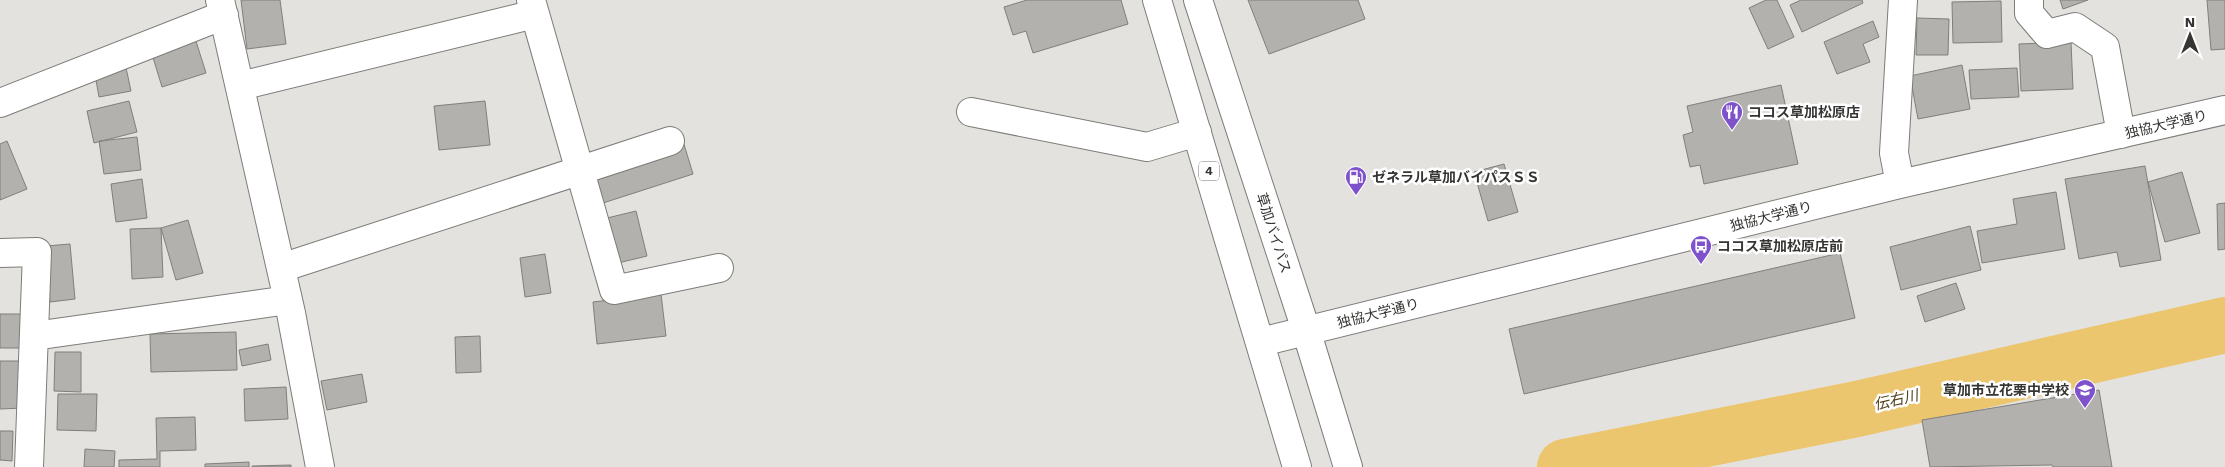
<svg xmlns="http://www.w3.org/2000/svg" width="2225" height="467" font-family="'Work Sans','Noto Sans JP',sans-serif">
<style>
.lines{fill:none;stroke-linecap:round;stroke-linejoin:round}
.river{stroke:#ecc66e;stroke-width:56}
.building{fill:#b2b1ae;stroke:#807f7c}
.minor-casing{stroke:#7d7c79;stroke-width:30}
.highway-casing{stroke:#7d7c79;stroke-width:30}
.minor{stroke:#fff;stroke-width:28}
.highway{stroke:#fff;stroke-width:28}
.labels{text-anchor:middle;stroke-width:5;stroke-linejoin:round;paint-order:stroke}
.shield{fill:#fff;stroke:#727270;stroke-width:1}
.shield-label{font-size:12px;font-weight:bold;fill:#353533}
.poi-label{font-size:14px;font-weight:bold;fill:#353533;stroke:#fff;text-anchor:start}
.street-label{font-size:14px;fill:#353533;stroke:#fff}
.water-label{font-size:15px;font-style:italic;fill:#51421c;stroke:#fff}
</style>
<rect width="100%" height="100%" fill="#e3e2df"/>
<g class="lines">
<path class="river" d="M1565,467L1857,409L2225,325"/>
</g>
<path class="building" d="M241,0H280L286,44L247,49Z
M1027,0H1121L1128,24L1033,53L1026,31L1013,35L1004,7Z
M1248,0H1358L1365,19L1269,54Z
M1766,0H1777L1794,37L1768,49L1749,8Z
M1801,0H1862L1863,3L1802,32L1790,5Z
M2060,0H2088L2063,9Z
M2207,0H2225V49L2211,50Z
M2001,1L2002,42L1953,43L1952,2Z
M1917,18L1949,19L1948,55H1916Z
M1873,21L1879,37L1863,44L1870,62L1837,74L1824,42Z
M195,38L206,73L162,87L151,51Z
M2071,42L2073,89L2021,91L2019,44Z
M125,63L131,91L99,97L94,69Z
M1962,65L1970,109L1918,119L1910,76Z
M2017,68L2019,97L1971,99L1969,70Z
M1781,85L1798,164L1704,184L1700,165L1690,167L1683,135L1693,132L1687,106Z
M129,101L137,132L94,143L87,111Z
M485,101L490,145L439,150L434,106Z
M137,137L141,170L104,174L99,141Z
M7,141L27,189L0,200V144Z
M683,141L693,174L600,204L590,171Z
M1504,164L1518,212L1488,221L1474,172Z
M2145,166L2161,260L2120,267L2117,252L2079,259L2065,179Z
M2182,172L2200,233L2165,242L2148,182Z
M142,179L147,218L116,222L111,184Z
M2056,192L2065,249L1982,263L1977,231L2017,224L2013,199Z
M2225,203V249L2218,250L2217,204Z
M636,211L647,256L614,264L603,219Z
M188,220L203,273L176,280L161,228Z
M1970,226L1981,270L1901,290L1890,247Z
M161,228L163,277L132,279L130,229Z
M70,244L75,299L50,302L46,246Z
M1840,253L1855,318L1524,394L1509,329Z
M545,254L551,293L525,297L520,258Z
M1956,283L1965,309L1925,322L1917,296Z
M661,294L666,336L597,344L593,302Z
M0,314H24V348H0Z
M236,332L237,370L151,372L150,334Z
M480,336L481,372L456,373L455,337Z
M268,344L271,360L242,366L239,350Z
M55,352H81V392L54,391Z
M0,361H22L24,408L0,409Z
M362,374L367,402L327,410L321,381Z
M286,387L288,419L245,421L244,389Z
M2099,390L2112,467H2053L2052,465L1930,467L1922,420Z
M58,394H97L96,431L57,430Z
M195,417L196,450L160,451V467H119V460L157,459L156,418Z
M0,431H13L12,461L0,460Z
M85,449L115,451L114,467H84Z
M249,462V467H205V464Z
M291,465V467H252V466Z"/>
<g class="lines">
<g class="minor-casing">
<path id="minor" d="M220,0L291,313L320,467
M531,0L614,290L719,268
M2029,0V13L2047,34L2075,27L2105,47L2121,134
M240,86L535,14
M0,103L224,15
M971,112L1147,147L1197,132
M1900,184L1894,153L1903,0
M0,253L37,252L29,467
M281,268L670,141
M34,336L288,300
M1261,342L1900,184L2225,110"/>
</g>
<g class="highway-casing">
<path id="highway" d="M1157,0L1297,467
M1198,0L1306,330L1348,467"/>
</g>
<use href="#minor" class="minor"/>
<use href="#highway" class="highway"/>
</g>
<defs>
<g id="restaurant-pin" transform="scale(1.125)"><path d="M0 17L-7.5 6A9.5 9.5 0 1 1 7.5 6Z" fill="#7e52cb" stroke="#fff"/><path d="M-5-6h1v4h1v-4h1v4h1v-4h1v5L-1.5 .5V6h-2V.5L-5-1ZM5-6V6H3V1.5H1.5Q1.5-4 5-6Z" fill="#fff"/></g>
<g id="fuel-pin" transform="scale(1.125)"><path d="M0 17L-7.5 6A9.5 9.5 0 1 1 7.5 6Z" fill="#7e52cb" stroke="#fff"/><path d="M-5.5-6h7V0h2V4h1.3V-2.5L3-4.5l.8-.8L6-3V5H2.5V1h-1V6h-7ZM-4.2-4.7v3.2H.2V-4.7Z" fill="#fff"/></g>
<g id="bus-pin" transform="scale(1.125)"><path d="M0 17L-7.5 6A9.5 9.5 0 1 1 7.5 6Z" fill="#7e52cb" stroke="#fff"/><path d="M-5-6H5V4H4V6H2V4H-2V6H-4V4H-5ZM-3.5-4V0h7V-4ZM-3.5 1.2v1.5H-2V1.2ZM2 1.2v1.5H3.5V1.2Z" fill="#fff"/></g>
<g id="school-pin" transform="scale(1.125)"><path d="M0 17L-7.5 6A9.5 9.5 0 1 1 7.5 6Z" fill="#7e52cb" stroke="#fff"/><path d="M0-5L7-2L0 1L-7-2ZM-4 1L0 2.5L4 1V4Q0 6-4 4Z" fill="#fff"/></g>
</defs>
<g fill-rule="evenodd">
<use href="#restaurant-pin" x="1732" y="112"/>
<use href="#fuel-pin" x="1356" y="177"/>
<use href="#bus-pin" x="1701" y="246"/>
<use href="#school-pin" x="2085" y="390"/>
</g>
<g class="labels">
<rect class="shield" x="1199" y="161.5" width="20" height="19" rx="4"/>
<g class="shield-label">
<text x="1209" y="175">4</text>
</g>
<g class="poi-label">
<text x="1748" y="117">ココス草加松原店</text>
<text x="1372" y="182">ゼネラル草加バイパスＳＳ</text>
<text x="1717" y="251">ココス草加松原店前</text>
<text x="2069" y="395" text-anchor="end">草加市立花栗中学校</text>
</g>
<g class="street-label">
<text transform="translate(2166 124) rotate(-13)" y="5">独協大学通り</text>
<text transform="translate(1771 216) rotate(-14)" y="5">独協大学通り</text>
<text transform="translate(1274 233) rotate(72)" y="5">草加バイパス</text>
<text transform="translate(1378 313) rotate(-14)" y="5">独協大学通り</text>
</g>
<g class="water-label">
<text transform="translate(1896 400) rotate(-13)" y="5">伝右川</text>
</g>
</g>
<g transform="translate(2190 35)" stroke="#ffffff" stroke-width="4" paint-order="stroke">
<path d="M0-4L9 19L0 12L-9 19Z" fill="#353533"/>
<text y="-8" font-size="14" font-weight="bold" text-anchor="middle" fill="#353533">N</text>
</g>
</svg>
